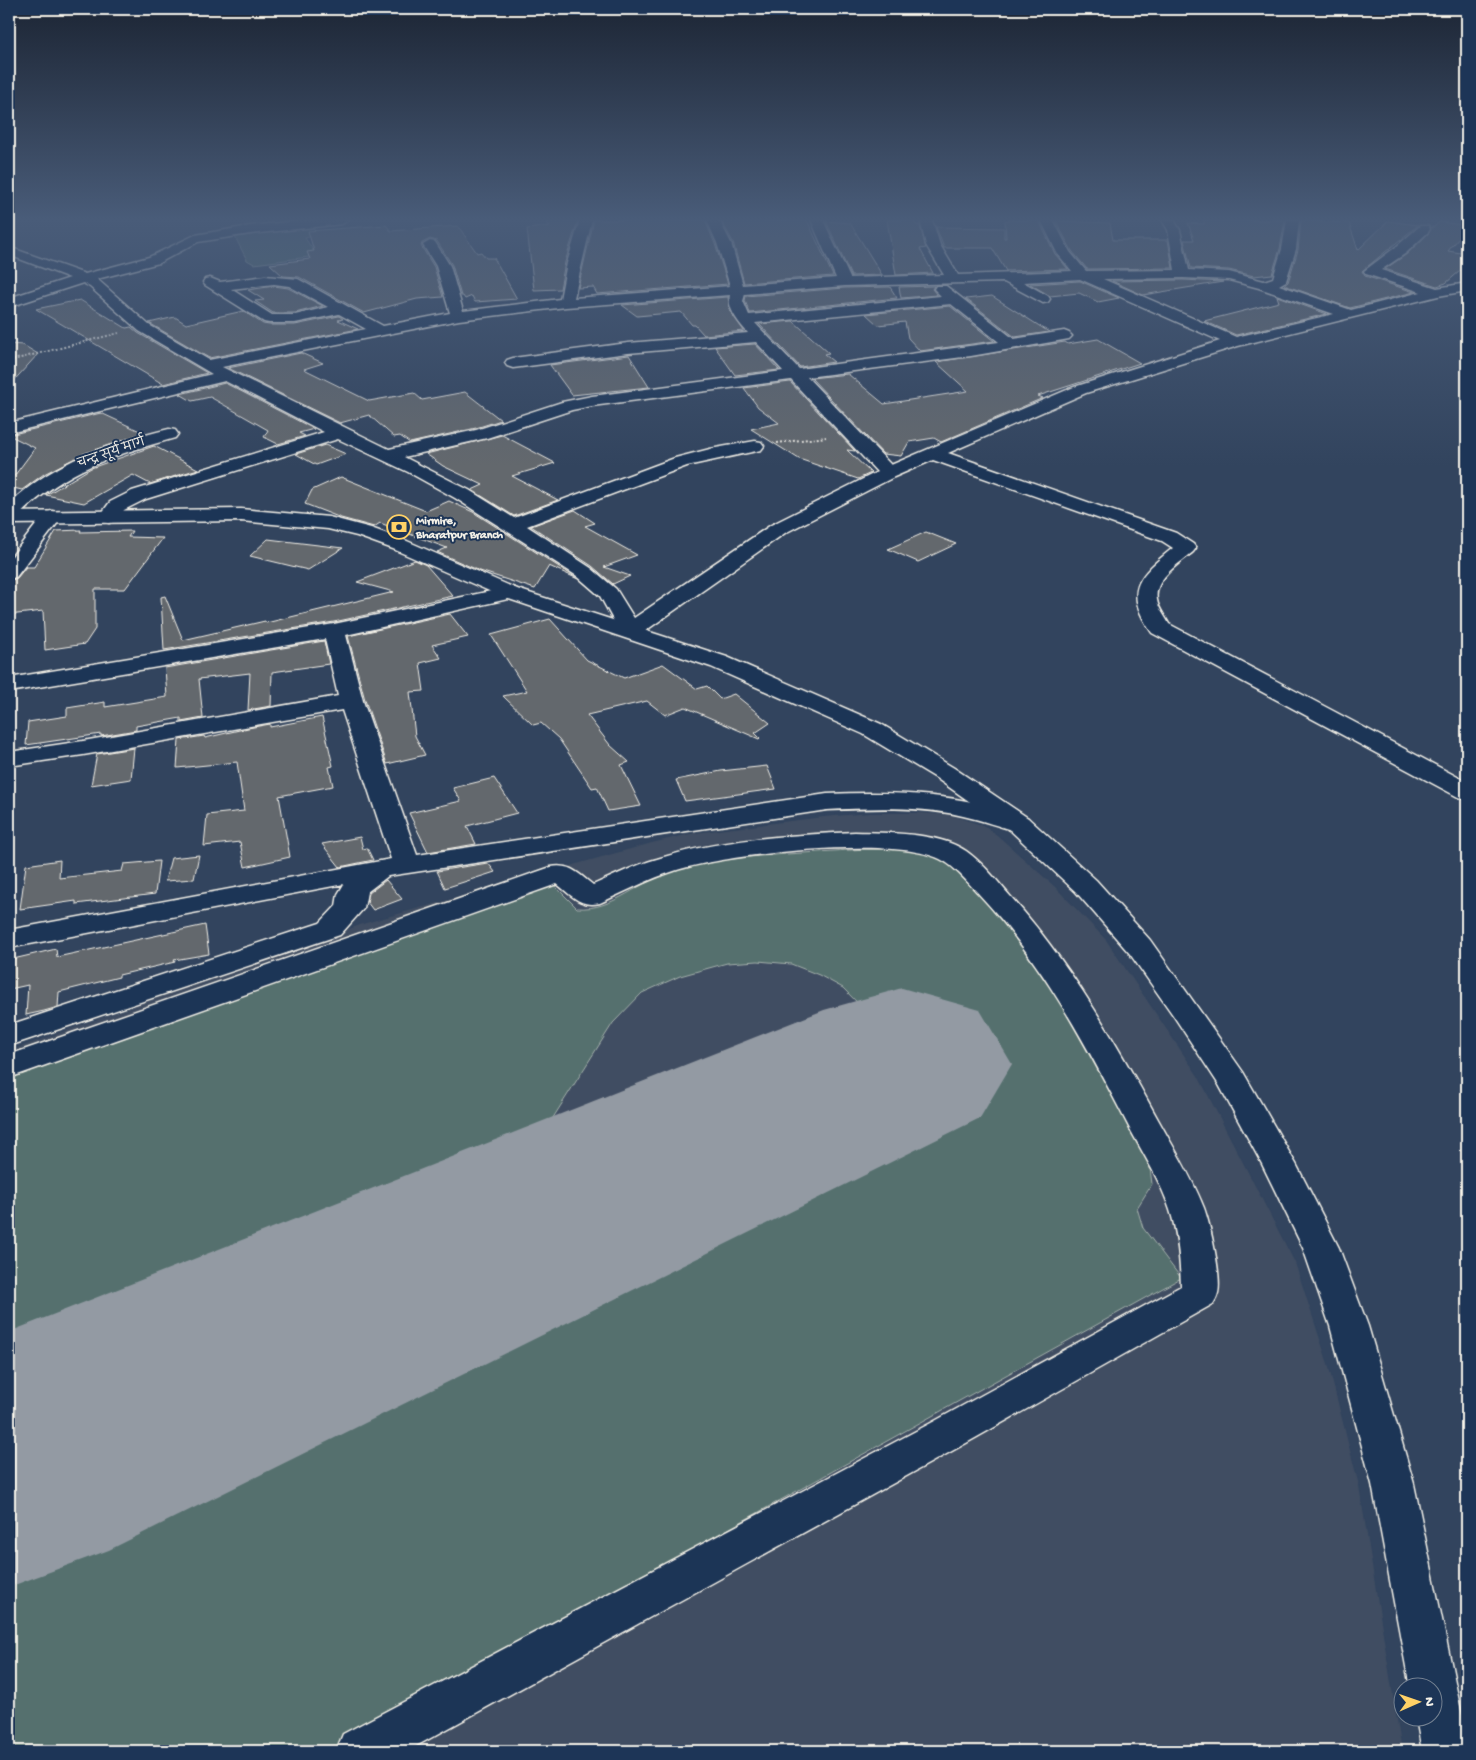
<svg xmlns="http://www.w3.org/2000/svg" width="1476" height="1760" font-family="'Gochi Hand','Playpen Sans Deva',sans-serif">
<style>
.built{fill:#414e62}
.green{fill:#54706e;stroke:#a4b0ab}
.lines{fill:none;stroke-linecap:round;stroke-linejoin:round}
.runway{fill:#939aa3;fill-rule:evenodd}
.building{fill:#63676d;stroke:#f4f1e8}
.minor-casing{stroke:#f4f1e8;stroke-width:3}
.major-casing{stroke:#f4f1e8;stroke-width:3}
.path{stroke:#f4f1e8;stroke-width:2;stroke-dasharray:2 2;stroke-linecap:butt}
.minor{fill:#1d3557;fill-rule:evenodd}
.major{fill:#1d3557;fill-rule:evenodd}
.labels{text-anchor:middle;stroke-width:4;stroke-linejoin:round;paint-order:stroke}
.far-street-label{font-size:12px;fill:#f4f1e8;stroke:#1d3557}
.far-poi-label{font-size:12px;font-weight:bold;fill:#f4f1e8;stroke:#1d3557;text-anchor:start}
</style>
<rect width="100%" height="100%" fill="#32445e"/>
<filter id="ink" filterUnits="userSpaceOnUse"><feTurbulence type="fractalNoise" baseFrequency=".02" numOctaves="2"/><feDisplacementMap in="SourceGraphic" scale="10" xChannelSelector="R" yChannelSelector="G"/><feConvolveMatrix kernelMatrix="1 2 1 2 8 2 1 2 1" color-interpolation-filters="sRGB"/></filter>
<g filter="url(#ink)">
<path class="built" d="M870,813H921L951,815L984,826L998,836L1055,887L1106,940L1198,1076L1295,1263L1328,1364L1359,1486L1402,1751H9V1051L366,923L652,843L694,833L824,817Z"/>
<path class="green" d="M312,223L316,235L305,238L317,256L254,264L247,260L235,237L258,234V230Z
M893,848H908L943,859L973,885L1068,1002L1149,1161L1152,1184L1137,1208L1143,1228L1181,1278L328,1751H9V1523L945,1092L843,988L819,975L791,964L758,961L727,963L680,976L642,993L613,1023L537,1143L9,1366V1075L444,919L553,884L577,908C614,911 640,880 674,870C710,859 749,857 787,854C822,852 857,849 893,848Z"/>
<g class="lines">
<path class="runway" d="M902,988L980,1010L1012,1064L980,1118L109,1550L9,1587V1332L824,1010Z"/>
</g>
<path class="building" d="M544,220H578L565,262L560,289L534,290L527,229L550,226Z
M594,220H705L715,244L728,284L597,294L593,287L578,288Z
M721,220H807L833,276L744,283L733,242Z
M887,220H914L915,224L920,226L926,248L920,249L933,273L896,275Z
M1005,220L1039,221L1055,254L1068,269L1006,271L992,248H944L936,227L1004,228V238H1006Z
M1204,220H1285L1280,249L1272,274L1254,276L1229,270L1191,268L1184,240H1194L1188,223L1204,224Z
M826,221L850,223L882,275L851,276Z
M1056,221L1110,223L1113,240H1168L1173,268L1087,269L1072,251Z
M1301,221L1349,223L1358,250L1388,221L1418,225L1362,271L1365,276L1414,292L1350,308L1284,285L1288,282L1298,250Z
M1439,222L1464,225L1459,230L1465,231L1448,251L1467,254V265L1446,283L1437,286L1385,269L1407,254L1429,233L1431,227H1434Z
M386,225L391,231L458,226L477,253L481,252L486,258H494L517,299L475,302L472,296L465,299L463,296H461L452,265L437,241L430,239L422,243L421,246L434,267L443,297L417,299L364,313L299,277L283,276L270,264L310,259L307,252L314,251L308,231Z
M1183,280L1223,282L1143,295L1112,281Z
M1080,281L1119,298L1098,302L1079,293L1050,296L1030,284Z
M274,286L288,288L323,306L295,313H273L255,301L264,300L248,290Z
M934,286L932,289L937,295L901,298L899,287Z
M890,287L897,298L750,313L745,301L746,296L845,288Z
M992,296L1049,332L1015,337L966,299Z
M1277,296L1327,314L1236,335L1204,321L1279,302Z
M728,297L730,311L744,331L704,335L695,325H692L681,312L637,316L622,305Z
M80,300L126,328L131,327L138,333L207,373L163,384L36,309Z
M950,306L994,341L920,351L908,338L905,322L878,325L866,314Z
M243,311L263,324L269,325H295L339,316L343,319L338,320L358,329L209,358L149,323L175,317L186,324Z
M793,321L829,353L824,354L834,362L800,367L759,324Z
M1098,339L1140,363L1038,396L1043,398L941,442L934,438L909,442L901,456L883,454L811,378L848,374L884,404L968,391L936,362L1065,342L1068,344Z
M9,344L23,345L38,354L9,386Z
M755,344L779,370L735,375L715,347Z
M301,353L323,363L304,369L369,401L414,393L422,400L465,392L501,420L476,428L410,443L400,436L394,437L369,415L340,423L228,368Z
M629,355L649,387L572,395L550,365Z
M790,382L855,451L847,450L871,473L858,479L799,459L751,429L779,423L758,407L744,388Z
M225,383L314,429L299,433L305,436L278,444L264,437L268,430L210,397L192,401L180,394Z
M101,413L144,433L83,454L44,474L22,490L9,487V483L35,448L9,435Z
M502,435L555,463L512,476L558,500L514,516L472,490L483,485L443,466L426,454Z
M325,445L346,454L316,465L296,454Z
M154,446L198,469L150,484L133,475L84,503L46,495L91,468Z
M341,477L426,511L449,501L473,512L578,579L549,566L535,589L480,571L437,552L447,548L380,523L374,527L341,518L305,504L312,490Z
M575,510L595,523L585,526L637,555L604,567L630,576L613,584L592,566L531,526Z
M81,530L80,532L132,531L128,537L163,538L125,589H95V629L85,644L45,650L43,611L9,615V581L17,578L26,567H34L56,531Z
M926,532L956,544L918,562L888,549Z
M268,539L343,548L308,570L250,556Z
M415,560L426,565L453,596L334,622L164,650L161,597L165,596L183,640L265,621L266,623L394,592L357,582Z
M450,614L468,637L432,645L441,658L420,663L424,691L410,692L415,736L425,755L387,764L365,700L348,636Z
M550,619L587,660L624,678L663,664L697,689L707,686L720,699L734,694L770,723L755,733L760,738L759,739L685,707L665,715L647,701L587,715L610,745L629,762L621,765L641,806L608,811L597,787L592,788L559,739L541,723L533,725L503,696L527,691L491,635Z
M324,641L329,664L272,672L271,706L248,710L250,673L199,679L203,718L181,722V718L136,726V730L101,736V734L26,745L28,722L67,716V708L105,702V707L167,697L165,668Z
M322,717L333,766L329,767L333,786L279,796L290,857L245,867L240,842L204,846L207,815L244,811L237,762L177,768L179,740L204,736L205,738L248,728L270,724V727Z
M134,748L131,779L91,785L97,754Z
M767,766L776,789L685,801L676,780L721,771Z
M494,778L517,813L467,826L476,844L428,852L409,813L461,801L453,788Z
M360,837L363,849L367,848L373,860L340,867L322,844Z
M199,855L194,879L165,881L171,858Z
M60,860L59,878L122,871L124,864L159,861L155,894L76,904V901L20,909L26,865Z
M488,863L495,872L445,888L437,871Z
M386,880L402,899L373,910L367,902L369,893Z
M205,925L209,954L174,960L175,962L119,975V977L59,992L58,1007L44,1011L26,1015L28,985L10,989L9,960L56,949L57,957Z"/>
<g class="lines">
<g class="minor-casing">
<path id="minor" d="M307,220H348L342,224L250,234L198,242L159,263L97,279L149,325L209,360L366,329L339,314L295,323H269L264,322L205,285L203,282L205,279L210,278L220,282L265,276L298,279L383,326L450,313L436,266L423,245L430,241L435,242L450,266L463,311L560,299L567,263L580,220H592L574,298L730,286L717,243L707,220H719L731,243L743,285L836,278L811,220H823L850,278L944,275L926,245L920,220H932L940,245L958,275L1072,271L1057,253L1041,220H1053L1070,252L1086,271L1175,270L1168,230L1162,220H1174L1180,230L1189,270L1229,272L1264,281L1273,278L1282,249L1287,220H1299L1296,249L1286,281L1279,285L1351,310L1421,292L1366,274L1364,271L1396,247L1420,226H1428L1430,229L1428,232L1406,253L1381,270L1437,288L1467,283V291L1438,296L1238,346L1086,393L948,453L1176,533L1193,544L1196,548L1193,552C1179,564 1153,579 1157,600C1158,608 1165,616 1169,624L1467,782V800L1458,797L1152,633C1123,591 1137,577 1173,548L1162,541L933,460L894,477L785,533L638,636L630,638L622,636L600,596L577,576L455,498L408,472L338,439L146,499L124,510L116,521L109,523L102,521L99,517L110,502L132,491L324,432L225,381L9,433V423L212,374L139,331L90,287L83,283L9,307V298L70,278L9,255V247L85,274L149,257L195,235L250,226ZM1183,278L1229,280L1259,288L1334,314L1236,337L1103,279ZM1080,279L1220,341L1074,387L891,465L807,377L971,356L1069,339L1072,336L1069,333L1064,331L1014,339L946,286H936L934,289L941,296L749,315L743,301L745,294L845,286L1004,282L1043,303L1048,302L1050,299L1048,296L1023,282ZM274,284L289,286L328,307L295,315H272L231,289ZM730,295C727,309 739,323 748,333L628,343L513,358L507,360L505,363L507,366L513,368L628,353L756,342L783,371L592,396L562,402L476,430L389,449L222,367L459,320L566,307ZM951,304L999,342L799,369L755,323ZM791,380L877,472L771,525L634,618L616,589L591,568L527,526L687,466L761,450L764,446L761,442L755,441L710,449L675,458L514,518L469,490L404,457L487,438L572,410L592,406Z
M169,429L175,430L178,434L175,438C108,457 68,468 16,518L9,520V504C56,460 108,444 169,429Z
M52,511L59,513L62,517L16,577L9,579V560L45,513Z
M510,587L517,589L520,593L517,597L346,635L363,701L417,855L827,794C872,792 917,792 961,800C984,804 1006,812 1028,818L1032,824L1028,830L1019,832C1000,827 982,820 963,816C919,806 872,808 827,810L388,876L367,892L364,908L340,935L9,1046V1025L320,923L336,906L338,894L344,884L9,948V930L391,859L342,710L83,755L9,766V752L83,741L338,696L325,639L9,692V678L334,624Z
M855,832C888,833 938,832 966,851C983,863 997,881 1011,897C1069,962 1113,1037 1155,1114C1172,1145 1191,1175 1204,1208C1210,1224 1222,1277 1218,1293C1217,1297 1215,1301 1213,1304L961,1446L407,1751H336L343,1734L933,1422L1181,1286C1180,1260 1178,1235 1170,1210C1161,1182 1144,1155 1130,1129C1087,1046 1043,962 978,893C967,882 955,866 940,859C891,835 727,854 674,871C649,879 624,892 600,903C581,908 571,895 557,884L9,1078V1055L551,867C570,863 579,874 593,885C614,876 635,865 657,859C721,839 789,835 855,832Z"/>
</g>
<g class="major-casing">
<path id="major" d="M241,509L329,517L371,528L407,541L517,589L727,657L881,724L954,768L1028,818L1096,880L1150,940L1243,1072L1296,1164L1339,1248L1368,1326L1414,1484L1467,1740V1751H1422L1416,1718H1434V1688H1410L1372,1484L1330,1326L1303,1248L1262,1164L1219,1085L1173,1015L1130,954L1076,892L1010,830L936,778L863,734L711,667L503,597L393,549L357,536L328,529L241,521L9,524V512Z"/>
</g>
<path class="path" d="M9,361L119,333
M777,443L826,437"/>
<use href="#minor" class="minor"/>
<use href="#major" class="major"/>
</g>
</g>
<linearGradient id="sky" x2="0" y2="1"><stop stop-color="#1c2534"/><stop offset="0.47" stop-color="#495c79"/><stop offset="1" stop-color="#495c79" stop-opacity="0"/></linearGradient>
<rect width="1476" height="466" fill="url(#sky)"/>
<defs>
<g id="bank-ring" transform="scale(1.25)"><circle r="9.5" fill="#1d3557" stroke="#ffd166" stroke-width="1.5"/><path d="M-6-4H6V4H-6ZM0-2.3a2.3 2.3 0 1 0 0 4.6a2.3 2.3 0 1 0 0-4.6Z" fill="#ffd166"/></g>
</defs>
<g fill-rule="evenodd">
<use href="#bank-ring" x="399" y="527"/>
</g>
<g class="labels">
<g class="far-street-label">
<text transform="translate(111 452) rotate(-19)" y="4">चन्द्र सूर्य मार्ग</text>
</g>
<g class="far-poi-label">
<text x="416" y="524">Mirmire,<tspan x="416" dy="14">Bharatpur Branch</tspan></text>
</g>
</g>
<rect width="1476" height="1760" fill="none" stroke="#1d3557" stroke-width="30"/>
<rect x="15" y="15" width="1446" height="1730" fill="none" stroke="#f4f1e8" stroke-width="2" filter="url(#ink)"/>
<g transform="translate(1418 1702) rotate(88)"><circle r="24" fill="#1d3557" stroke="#738091"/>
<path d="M0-4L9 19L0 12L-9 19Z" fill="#ffd166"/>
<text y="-8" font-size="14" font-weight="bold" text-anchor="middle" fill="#f4f1e8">N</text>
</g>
</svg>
